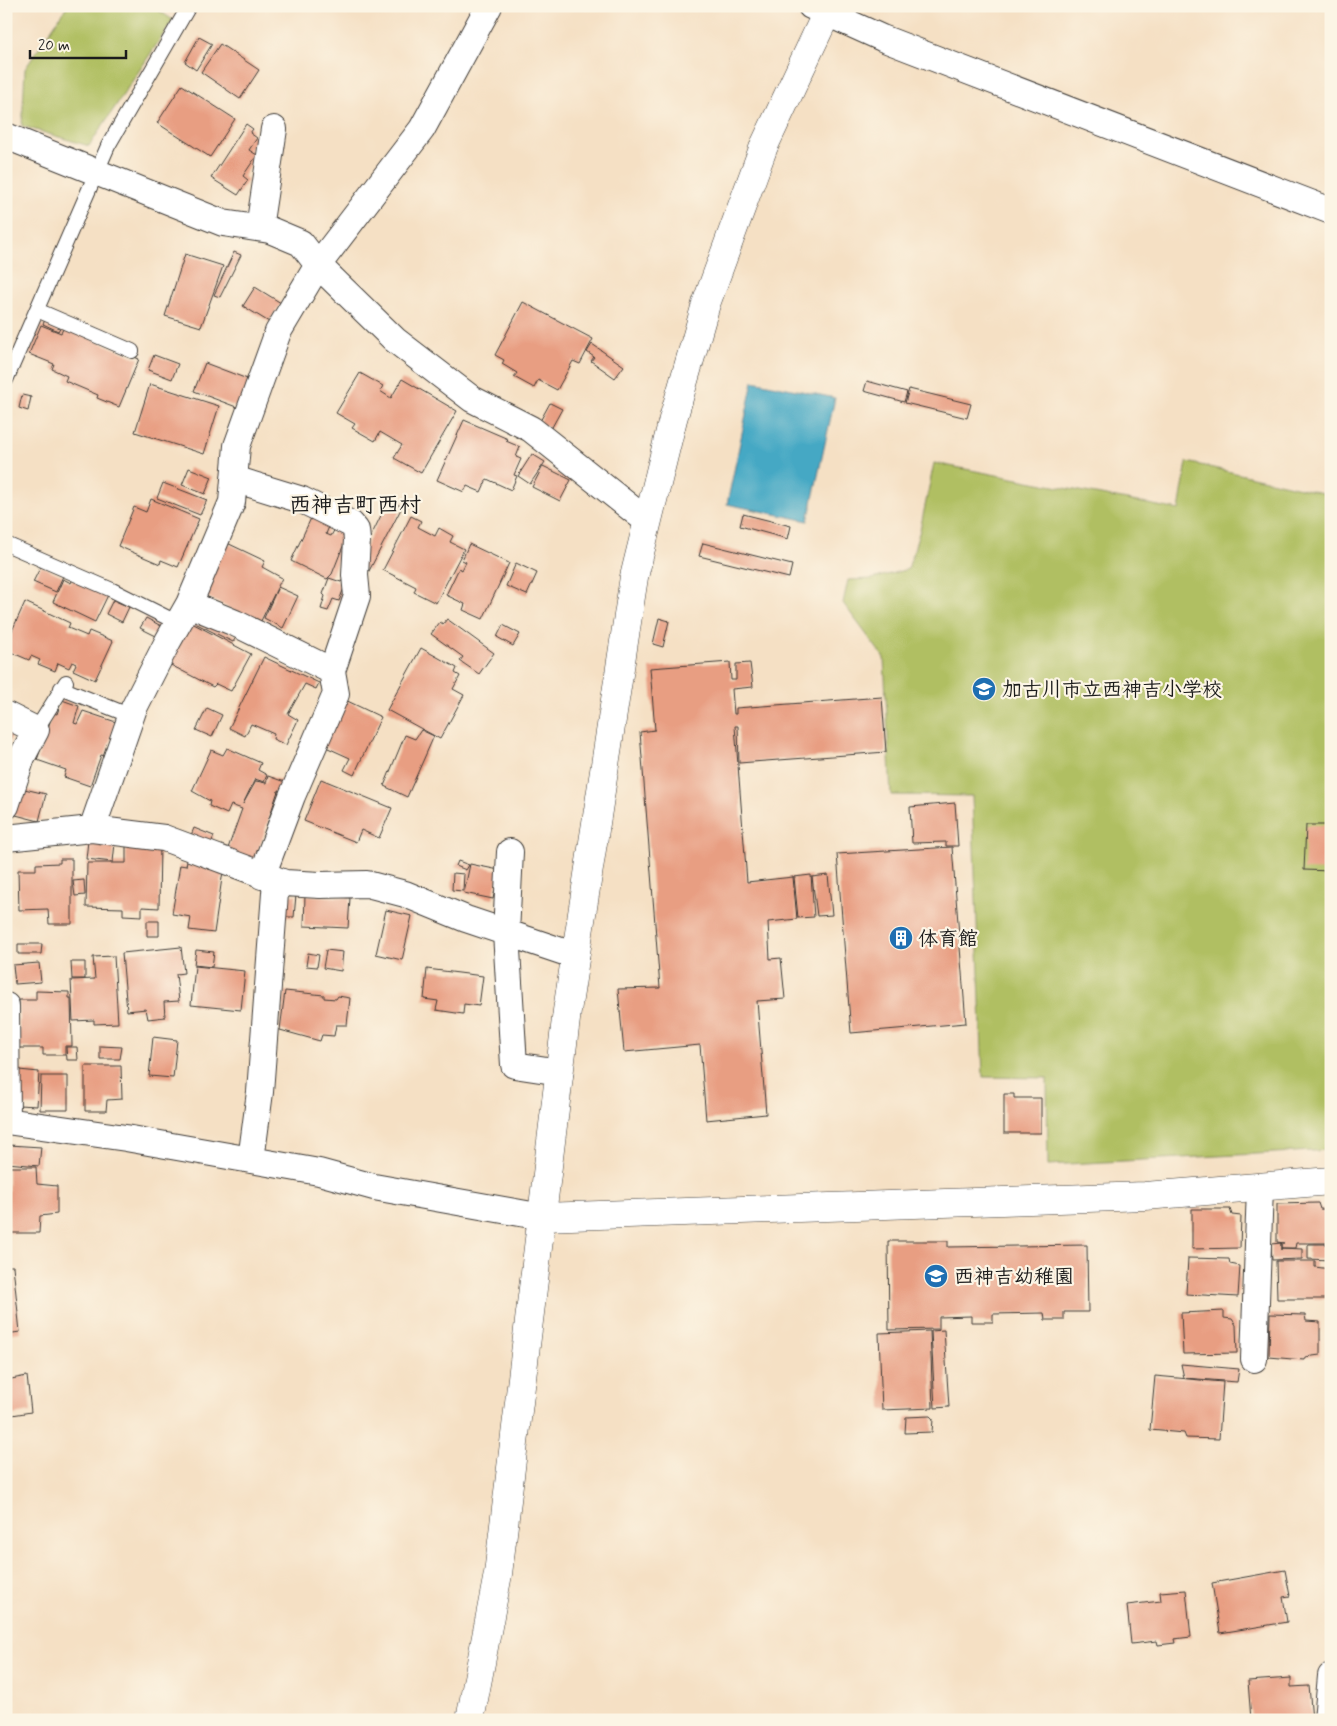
<svg xmlns="http://www.w3.org/2000/svg" width="1337" height="1726" font-family="Mynerve,'Klee One',sans-serif">
<style>
.green{fill:#b0bf62;stroke:#666e3f}
.water{fill:#44a8c4;stroke:#306270}
.building{fill:#e89e82}
.lines{fill:none;stroke-linecap:round;stroke-linejoin:round}
.service-casing{stroke:#3d3935;stroke-width:16}
.minor-casing{stroke:#3d3935;stroke-width:28}
.tertiary-casing{stroke:#3d3935;stroke-width:29}
.service{stroke:#fff;stroke-width:14}
.minor{stroke:#fff;stroke-width:26}
.tertiary{stroke:#fff;stroke-width:28}
.labels{text-anchor:middle;stroke-width:4.5;stroke-linejoin:round;paint-order:stroke}
.poi-label{font-size:20px;font-weight:bold;fill:#1c1c1c;stroke:#fcf5e5;text-anchor:start}
.quarter-label{font-size:22px;font-weight:bold;fill:#1c1c1c;stroke:#fcf5e5}
</style>
<rect width="100%" height="100%" fill="#fcf5e5"/>
<filter id="ink" filterUnits="userSpaceOnUse"><feTurbulence type="fractalNoise" baseFrequency=".02" numOctaves="2"/><feDisplacementMap in="SourceGraphic" scale="10" xChannelSelector="R" yChannelSelector="G"/><feConvolveMatrix kernelMatrix="1 2 1 2 8 2 1 2 1" color-interpolation-filters="sRGB"/></filter>
<filter id="wash" filterUnits="userSpaceOnUse"><feTurbulence type="fractalNoise" baseFrequency=".0096" numOctaves="4" result="noise"/><feDisplacementMap in="SourceGraphic" scale="20" xChannelSelector="R" yChannelSelector="G"/><feGaussianBlur stdDeviation="1.12" result="paint"/><feColorMatrix in="noise" values="0 0 0 0 0 0 0 0 0 0 0 0 0 0 0 0 0 1.4 0 .05"/><feComposite in="paint" operator="in"/></filter>
<g filter="url(#wash)">
<rect width="100%" height="100%" fill="#f5e0c4"/>
<path class="green" d="M67,6H152L173,20L89,146L22,126L25,69Z
M1187,462L1331,495V1150L1048,1165L1047,1078L983,1077L972,796L891,795L884,658L843,603L848,580L872,579L908,569L920,530L934,463L1179,510Z"/>
<path class="water" d="M753,381L835,398L808,521L727,504Z"/>
<g id="blocks">
<path class="building" d="M199,37L212,44L196,70L185,62Z
M220,44L259,70L240,99L201,72Z
M182,85L235,119L210,157L157,123Z
M246,124L253,129L250,133L257,138L249,150L257,155L243,176L248,180L238,195L211,178Z
M234,252L241,255L220,297L214,295Z
M185,254L223,266L201,327L165,316Z
M255,287L281,303L269,322L243,306Z
M523,302L593,339L580,364L573,361L557,390L538,380L534,388L514,377L517,373L502,364L504,360L495,355Z
M46,318L61,326L58,331L43,324Z
M41,325L61,333L64,327L139,359L119,407L97,398L98,395L65,381L67,376L52,369L54,364L29,354Z
M592,344L624,366L615,378L591,361L594,357L587,352Z
M154,355L178,364L172,379L148,370Z
M205,363L250,380L239,408L194,391Z
M360,373L383,386L380,391L391,398L402,379L457,411L421,473L394,458L402,445L380,432L375,441L352,428L355,424L336,413Z
M867,381L907,392L904,402L864,391Z
M150,384L219,406L204,454L135,432Z
M909,389L971,404L967,418L905,403Z
M22,395L31,397L28,411L19,408Z
M550,403L562,409L551,429L539,423Z
M464,420L508,439L506,441L520,447L516,457L521,459L514,475L517,476L511,490L487,479L481,492L467,486L464,492L437,480Z
M532,454L545,462L530,484L518,476Z
M543,466L571,480L560,501L532,487Z
M189,468L212,477L205,494L182,485Z
M163,483L207,500L200,515L157,498Z
M151,499L199,519L178,567L161,560L160,564L118,546L134,507L146,512Z
M389,499L402,507L369,571L357,565Z
M743,514L791,526L788,539L740,526Z
M312,516L330,524L326,534L331,536L336,527L347,536L332,574L327,579L291,561Z
M411,516L421,521L418,527L435,536L439,528L453,536L450,542L464,549L436,603L414,592L416,587L383,570Z
M225,542L265,561L262,567L282,578L256,631L240,614L200,593Z
M703,543L792,565L789,578L699,556Z
M469,544L509,563L483,619L463,610L465,604L446,595L459,568L462,570L466,562L462,560Z
M516,563L537,573L527,595L506,586Z
M41,566L63,576L56,592L33,582Z
M329,578L341,582L343,579L345,585L339,601L333,599L328,611L321,609L325,596L323,594Z
M63,579L71,583L73,579L108,595L95,622L53,602Z
M278,587L298,596L283,628L264,618Z
M113,600L129,607L122,622L106,614Z
M25,602L70,623L68,628L87,636L89,631L113,641L95,680L73,670L76,664L72,662L69,668L58,663L55,671L38,664L40,660L31,656L29,660L6,650V644Z
M196,616L237,636L233,642L193,622Z
M146,618L165,628L160,638L140,628Z
M659,618L669,621L663,647L653,644Z
M447,619L494,653L479,674L460,661L463,657L431,634L440,622L443,624Z
M188,621L251,654L231,691L216,684L213,687L165,662Z
M503,625L520,634L513,646L497,637Z
M421,648L457,668L455,673L460,676L453,689L464,695L440,739L387,710Z
M264,657L319,683L316,689L305,684L288,714L298,720L286,745L273,739L274,734L251,724L245,736L229,728Z
M730,662L731,680H736V664L750,663L753,687L732,689L734,714H736V708L882,697L886,752L739,763L738,726H735L747,882L793,877L797,919L768,922L770,959L781,958L785,999L757,1001L766,1114L706,1120L700,1045L624,1052L618,989L660,988L640,732L655,730L650,668Z
M339,697L381,717L354,775L344,770L350,758L317,743Z
M62,700L79,706L74,723L77,724L83,711L116,722L105,756L101,755L90,786L64,777L66,770L37,760L53,713L57,714Z
M207,708L222,715L212,737L196,730Z
M6,729L13,731L7,751H6Z
M421,730L434,736L407,797L384,786L405,735L415,739Z
M227,748L261,763L258,770L267,775L264,782L255,779L243,804L256,781L266,783L268,776L285,782L281,791H278L254,864L226,854L242,809L231,805L227,814L209,806L210,801L192,791L211,750L223,755Z
M321,779L392,808L379,838L361,830L356,842L304,821Z
M20,788L46,794L39,821L12,814Z
M955,803L958,846H946V842L912,843L910,807Z
M1306,825H1331V871L1304,870Z
M194,828L214,836L210,846L190,838Z
M88,841L115,843L113,862L86,859Z
M126,844H160L159,908L142,907V916L123,915V908L86,907L87,863H126Z
M952,847L966,1023L851,1033L837,854Z
M188,855L208,863L207,869L223,871L214,933L189,930L191,917L172,914L180,865L186,866Z
M60,859H72V924H49L48,909L19,910L18,870H36V864L60,863Z
M458,861L469,865L466,870L456,866Z
M470,864L499,870L493,899L464,893Z
M453,873L464,874L463,891L452,890Z
M811,875L814,917L798,918L794,877Z
M828,875L832,915L817,916L812,877Z
M84,880L85,895L75,896L73,881Z
M286,895H296L294,917H283Z
M305,895L350,898L348,928L304,926Z
M386,910L412,916L402,960L376,954Z
M147,921H159V936H147Z
M18,944H42L41,954H18Z
M181,947L184,973L176,974L179,1001L164,1002L165,1017L148,1019L146,1009L127,1011L122,953Z
M196,950L214,952L212,967L194,965Z
M326,950L343,952L341,971L323,968Z
M308,953L319,955L317,967L306,966Z
M114,956L118,1023L94,1024V1020L73,1021L71,980L95,979L93,957Z
M71,962H85V979H72Z
M39,963L41,982L15,984L13,965Z
M195,966L245,971L241,1010L191,1005Z
M427,969L483,976L479,1006L464,1004L463,1014L436,1010L438,1001L424,999Z
M36,991L69,992V998H71L72,1046H65V1055H43V1048H19V1000H36Z
M285,991L324,995V998L336,999L338,996L350,998L347,1025H336L334,1036L322,1035L320,1041L280,1030Z
M153,1037L177,1040L173,1078L149,1076Z
M100,1046L122,1047L120,1059H100Z
M66,1047H77L78,1060H67Z
M85,1066H121L122,1099L107,1100L106,1111H85Z
M19,1070L39,1072L37,1106L18,1105Z
M41,1076H68V1110H40Z
M1004,1094H1014V1098H1041V1133H1004Z
M9,1145L41,1147L39,1166L7,1163Z
M8,1167H36L37,1184L57,1186V1214L40,1216L39,1233H9Z
M1318,1203L1320,1209L1331,1210V1243H1296L1295,1248H1281V1243H1284L1277,1242V1204Z
M1192,1209H1230L1232,1215L1241,1216L1240,1248L1192,1249Z
M888,1241H948V1247L1087,1245L1088,1312H1064V1320H1045L1044,1313L993,1314V1322H971V1316L939,1317V1329L889,1330Z
M1281,1243V1250V1248L1302,1249V1259L1272,1260L1271,1244Z
M1308,1244H1331L1330,1260L1308,1259Z
M1188,1258L1229,1259L1230,1264L1240,1266L1238,1297L1186,1294Z
M1276,1261H1315V1267L1330,1269L1328,1299H1277Z
M6,1266H13L20,1332L6,1334Z
M1224,1311V1318L1232,1319L1236,1325L1237,1353L1183,1354L1181,1313Z
M1270,1314L1305,1315L1306,1321L1320,1322V1355L1305,1357L1304,1360L1269,1357Z
M944,1330L949,1407L935,1408L931,1331Z
M930,1331L933,1408L882,1410L879,1333Z
M1181,1364L1239,1369L1237,1382L1184,1378Z
M27,1376L31,1412L6,1416V1380Z
M1155,1376L1223,1382L1219,1439L1186,1438L1184,1433L1150,1430Z
M930,1416L933,1419L932,1432L905,1433L906,1417Z
M1285,1570L1290,1596L1283,1597L1287,1622L1220,1633L1212,1583Z
M1186,1590L1191,1637L1174,1639L1175,1643L1158,1645L1157,1641L1131,1644L1127,1605L1161,1601L1160,1592Z
M1291,1678V1687L1309,1686L1312,1720H1251L1248,1681Z"/>
</g>
</g>
<g filter="url(#ink)">
<use href="#blocks" fill-opacity="0" stroke="#3d3935" stroke-width="1"/>
<g class="lines">
<g class="service-casing">
<path id="service" d="M37,310L132,351
M6,380L108,146L189,6
M6,544L112,590L178,623
M61,688L131,716
M36,730L66,682"/>
</g>
<g class="minor-casing">
<path id="minor" d="M811,6L882,38L1331,211
M6,136L223,223L270,230L301,243L318,265L395,340L472,399L531,429L647,521
M259,228L274,129
M234,479L302,500L351,524L356,530L357,540L355,575L357,596L332,671L336,694L292,796L262,876
M189,604L235,623L332,671
M6,715L36,730L22,757L6,806
M92,829L164,838L285,883L320,885L367,884L405,894L466,919L576,956
M6,838L92,829L134,708L168,641L189,604L232,502L237,446L278,332L318,265L422,129L489,6
M510,852L506,933L514,1065L560,1072
M6,1006L7,1120
M6,1121L126,1138L251,1160L319,1172L374,1187L543,1217
M251,1160L260,1092L276,880
M1254,1359L1260,1187
M1327,1720L1331,1676"/>
</g>
<g class="tertiary-casing">
<path id="tertiary" d="M543,1217L1145,1196L1331,1181
M470,1720L498,1574L567,1011L634,577L673,419L706,304L764,146L830,6"/>
</g>
<use href="#service" class="service"/>
<use href="#minor" class="minor"/>
<use href="#tertiary" class="tertiary"/>
</g>
</g>
<defs>
<g id="school-disc" transform="scale(1.25)"><circle r="9.5" fill="#1f6fb2" stroke="#fcf5e5"/><path d="M0-5L7-2L0 1L-7-2ZM-4 1L0 2.5L4 1V4Q0 6-4 4Z" fill="#fff"/></g>
<g id="building-disc" transform="scale(1.25)"><circle r="9.5" fill="#1f6fb2" stroke="#fcf5e5"/><path d="M-4-6H4V6H1V3H-1V6H-4ZM-2.5-4.3h1.7v1.8h-1.7ZM.8-4.3h1.7v1.8H.8ZM-2.5-1h1.7V.8h-1.7ZM.8-1h1.7V.8H.8Z" fill="#fff"/></g>
</defs>
<g fill-rule="evenodd">
<use href="#school-disc" x="984" y="689"/>
<use href="#building-disc" x="901" y="938"/>
<use href="#school-disc" x="936" y="1276"/>
</g>
<g class="labels">
<g class="poi-label">
<text x="1002" y="696">加古川市立西神吉小学校</text>
<text x="918" y="945">体育館</text>
<text x="954" y="1283">西神吉幼稚園</text>
</g>
<g class="quarter-label">
<text x="355" y="512">西神吉町西村</text>
</g>
</g>
<rect width="1337" height="1726" fill="none" stroke="#fcf5e5" stroke-width="25"/>
<path d="M30 50v8h96v-8" fill="none" stroke="#1c1c1c" stroke-width="2.5"/>
<text x="38" y="50" font-size="15" fill="#1c1c1c" stroke="#fcf5e5" stroke-width="4" paint-order="stroke">20 m</text>
</svg>
